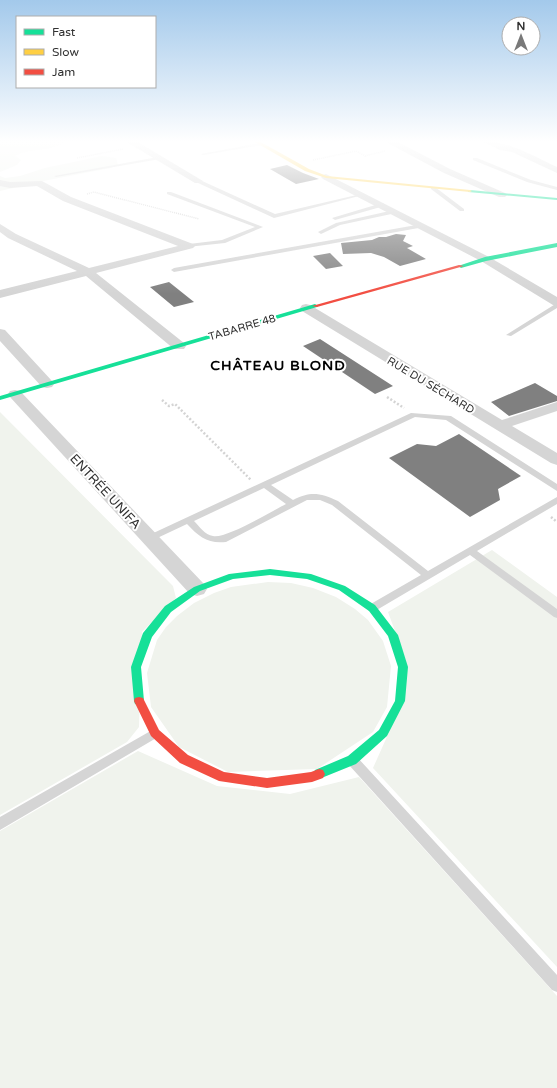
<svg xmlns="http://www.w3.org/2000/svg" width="557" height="1088" font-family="'Varela Round',sans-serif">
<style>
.green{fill:#f0f3ed}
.building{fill:#808080}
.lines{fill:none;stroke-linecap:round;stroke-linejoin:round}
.path-far1{stroke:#d4d4d4;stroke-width:1.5;stroke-dasharray:1 1;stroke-linecap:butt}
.path{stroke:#d4d4d4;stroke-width:2.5;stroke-dasharray:2 2;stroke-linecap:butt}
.lane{fill:#d5d5d5;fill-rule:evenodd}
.street{fill:#d5d5d5;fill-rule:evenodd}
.fast{fill:#16e098;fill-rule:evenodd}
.slow{fill:#ffcf43;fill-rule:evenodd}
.jam{fill:#f24e42;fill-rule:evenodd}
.labels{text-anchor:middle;stroke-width:4;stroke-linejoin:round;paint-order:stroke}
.far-street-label{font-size:11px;fill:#313131;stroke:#fff}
.street-label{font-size:13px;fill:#313131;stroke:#fff}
.far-district-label{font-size:14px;font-weight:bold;letter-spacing:1px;fill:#000;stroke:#fff}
</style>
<rect width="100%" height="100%" fill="#fff"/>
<path class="green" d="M0,141H65C52,153 30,147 15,156L21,160L17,165L0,172Z
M102,156L116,158L118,165L111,168L43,181L0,191V176L5,178L20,176L45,168Z
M0,412L173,586L176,598L142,632L139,727L127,742L0,815Z
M492,550L557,597V967L373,768L398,712L406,661L388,612Z
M268,582L291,583L313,588L336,597L355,609L368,620L383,641L391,666L387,707L373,732L317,769L228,772L179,747L151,707L147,673L157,640L166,627L177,616L194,603L214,593L231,587Z
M138,751L217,786L290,794L359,777L557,996V1088H0V831Z"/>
<path class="building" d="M287,165L303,173L319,179L296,184L270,169Z
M396,234L406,235L403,241L413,246L407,248L426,259L400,266L384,257L371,253L343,254L341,243L372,240L379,237H386Z
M330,253L343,266L326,269L313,256Z
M169,282L194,302L174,307L150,287Z
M320,339L393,386L375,394L303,346Z
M535,383L557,396V401L509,416L491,402Z
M459,434L521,476L498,489L500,500L470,517L389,458L417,444L436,446Z"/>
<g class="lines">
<path class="path-far1" d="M77,158L123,149
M313,160L356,151L365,156L385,151
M87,194L94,192L199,219"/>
<path class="path" d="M387,397L404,408
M162,400L169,406L175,404L251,480
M551,517L557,522"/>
<path class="lane" d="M260,143L262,145L203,155L201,154Z
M158,157L160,159L56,177L54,176Z
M473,158H477L531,180L557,187V190L527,182L473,160Z
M196,180H200L275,214L361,194L363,195L274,218L196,182Z
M431,187H435L464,209V211H460L431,189Z
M167,192H171L263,227L225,243L187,247V245L189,244L222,240L255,227L167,194Z
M382,203L384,204V206L335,220L332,218Z
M394,210L397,212L396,213L340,225L321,234L318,232L336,223Z
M422,224L425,226L424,227L174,272L171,270L174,268Z
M557,303V308L511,336L506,335Z
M411,413L451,416L557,484V491L446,420L415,417L271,485L293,500C311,491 320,493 338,501L428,571L557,497V504L477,551L557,609V618L554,617L470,555L375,611H369L367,608L369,605L421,575L332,505L320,500H307L226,542C208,544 199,537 187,524L153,540H147L146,538L147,536ZM264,488L286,504C272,511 226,539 213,536C205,535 199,526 194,521Z
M154,729L158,731L160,734L158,737L0,830V817Z
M353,756L357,757L557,975V992L552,990L349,765L347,761L349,757Z"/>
<path class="street" d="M125,141H136L203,181L201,183H195Z
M384,141H396L450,169L505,193L507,195L505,197H499L444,173Z
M482,141C509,141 533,156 557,167V173L512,152L500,150Z
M326,174L489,257L557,297V306L553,305L481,261L323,179L321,177L323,175Z
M0,180L10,182L42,181L71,197L193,244L195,246L193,248L96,273L184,343L186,346L184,349H174L86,276L0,298V290L77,271L8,238L0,232V224L16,234L89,268L178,246L63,201L37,186L10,188L0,186Z
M306,304L310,305L502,420L557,402V411L512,426L557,453V465L551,463L302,311L300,308L302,305Z
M0,329L5,330L52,381L54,384L52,387L47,388L42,387L0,341Z
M15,390L20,391L204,584L207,589L204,594L197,596L190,594L10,397L8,394L10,391Z"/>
<path class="fast" d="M470,190L557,198V200L468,192V191Z
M557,243V247L486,261L461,268L458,266L485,257Z
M315,304L318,306L317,307L0,400V396Z
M270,569L311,574L345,586L375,605L398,635L408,667L405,701L387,736L356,764L319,779L315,778L313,774L315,770L348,756L379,730L395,701L398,667L388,636L369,611L339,590L307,579L270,575L233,579L200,591L171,612L152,637L141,667L144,701L143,704L139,705L135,704L134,701L131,667L143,633L165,606L194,587L229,574Z"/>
<path class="slow" d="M253,141H259L309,169L327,176L470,190L472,191L470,192L326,178L305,171Z"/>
<path class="jam" d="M459,265L464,266L317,307L312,306Z
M139,697L143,698L159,730L188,755L224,772L267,778L311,772L319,769L323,770L325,774L323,778L312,782L267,788L219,781L180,763L151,736L134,701L135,698Z"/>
</g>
<linearGradient id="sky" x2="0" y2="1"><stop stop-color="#a3c9eb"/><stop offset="0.48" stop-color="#fff"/><stop offset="1" stop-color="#fff" stop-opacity="0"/></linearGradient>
<rect width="557" height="294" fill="url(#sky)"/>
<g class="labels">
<g class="far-street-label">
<text transform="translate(242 327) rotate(-16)" y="4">TABARRE 48</text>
<text transform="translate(431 385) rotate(31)" y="4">RUE DU SÉCHARD</text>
</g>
<g class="street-label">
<text transform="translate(106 491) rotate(47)" y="5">ENTRÉE UNIFA</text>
</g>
<g class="far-district-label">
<text x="278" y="370">CHÂTEAU BLOND</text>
</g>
</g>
<rect x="16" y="16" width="140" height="72" fill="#ffffff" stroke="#adadad"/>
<rect x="24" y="29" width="20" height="6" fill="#16e098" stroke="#adadad"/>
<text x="52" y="36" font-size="12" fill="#313131">Fast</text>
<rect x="24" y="49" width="20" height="6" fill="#ffcf43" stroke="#adadad"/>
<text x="52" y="56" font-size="12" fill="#313131">Slow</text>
<rect x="24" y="69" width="20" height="6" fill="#f24e42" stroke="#adadad"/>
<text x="52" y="76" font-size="12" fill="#313131">Jam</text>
<g transform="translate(521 36)"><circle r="19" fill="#ffffff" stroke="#adadad"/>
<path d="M0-3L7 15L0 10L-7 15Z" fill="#797979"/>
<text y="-6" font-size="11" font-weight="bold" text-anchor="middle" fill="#313131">N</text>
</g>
</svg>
